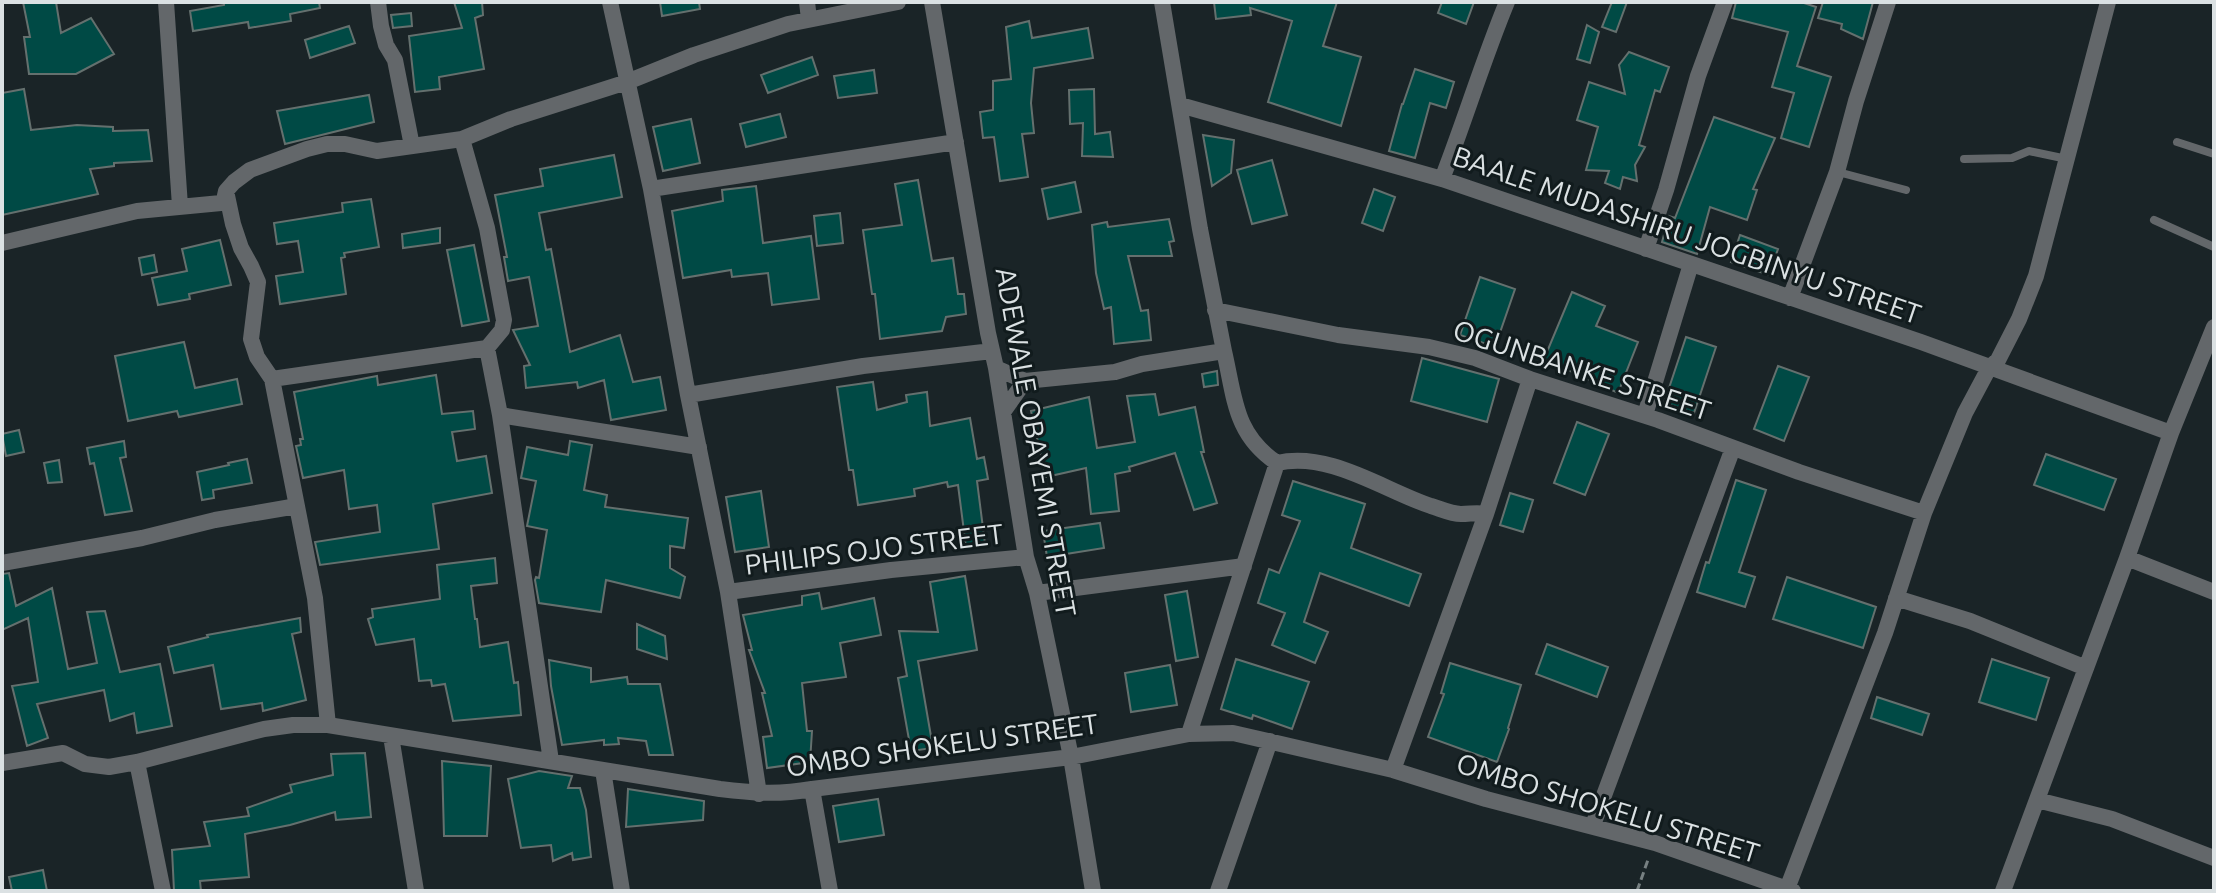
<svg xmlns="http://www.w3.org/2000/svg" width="2216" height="893" font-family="Ubuntu,sans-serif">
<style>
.building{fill:#004a45;stroke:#64706e;stroke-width:2}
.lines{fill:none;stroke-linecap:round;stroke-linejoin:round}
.path{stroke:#778082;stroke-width:3;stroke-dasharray:8 4;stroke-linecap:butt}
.lane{stroke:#63676a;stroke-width:8}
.street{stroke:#63676a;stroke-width:16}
.labels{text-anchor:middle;stroke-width:6;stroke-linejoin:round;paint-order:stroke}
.street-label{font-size:28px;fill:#dbe1e3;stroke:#111b1d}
</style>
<rect width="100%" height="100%" fill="#1a2427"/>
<path class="building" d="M23,2H56L61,33L91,18L114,54L76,74H29L24,37H30Z
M224,2H319L320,8L290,14L291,21L249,28L248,22L193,31L190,11L224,5Z
M454,2H482L483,15L475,18L484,69L439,77L440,89L415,92L409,36L462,28Z
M660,2H699L700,9L662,16Z
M1214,2H1337L1323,46L1361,57L1341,126L1268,102L1292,21L1250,8L1251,15L1216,19Z
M1442,2H1474L1466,24L1438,13Z
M1612,2H1627L1616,32L1602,27Z
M1736,2H1801L1816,7L1797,66L1831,77L1809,147L1781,138L1794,93L1772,87L1788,32L1732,18Z
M1823,2H1873L1863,39L1841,29L1842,24L1818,18Z
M411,13L412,26L393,28L391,15Z
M1029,21L1032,38L1088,28L1093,58L1034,68L1031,103L1034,133L1022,134L1028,177L1000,181L994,137L983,138L980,112L993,110V81L1011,79L1006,27Z
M1587,25L1599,32L1590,63L1577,59Z
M349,26L355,43L310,58L305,40Z
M1629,52L1669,67L1660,92L1655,90L1639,145L1645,147L1635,165L1637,181L1623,177L1620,189L1605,183L1609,171L1586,170L1598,127L1577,120L1589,82L1625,94L1619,65Z
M812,57L818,75L768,93L761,75Z
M1415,69L1454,82L1446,108L1430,103L1415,158L1389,151L1402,104H1403Z
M874,70L877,93L838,98L834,76Z
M24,89L31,130L77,125L113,127V131L148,130L152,161L114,163V166L90,169L98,194L2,215V93Z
M1094,89L1095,134L1110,132L1113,157L1082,156L1083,123L1070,124L1069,90Z
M369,95L374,122L285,144L277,111Z
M780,114L786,137L746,147L740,124Z
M1714,117L1775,138L1753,189L1757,190L1747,220L1710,207L1697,254L1662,242L1669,216L1675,218Z
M691,119L700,163L663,171L653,127Z
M1203,135L1234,140L1231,173L1212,186Z
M614,155L622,197L539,213L546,250L551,249L570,352L620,335L633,382L660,377L666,410L611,420L604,380L578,388L577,382L526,388L524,366L530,365L513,330L538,326L529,277L508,281L504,257H507L495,195L543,186L540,169Z
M1272,160L1287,215L1252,224L1237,170Z
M918,180L932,261L953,258L958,294H964L966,314L946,317L942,331L880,339L875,294H872L863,230L902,225L895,184Z
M1075,182L1081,212L1048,219L1042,189Z
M756,186L763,243L811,236L819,299L772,305L768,273L732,277L731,270L683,278L672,211L723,201L722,190Z
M1374,189L1395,197L1383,231L1362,223Z
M371,199L379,247L344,253L345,257L341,258L346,294L280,304L276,276L303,272L298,241L277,244L274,223L343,212L342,203Z
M840,213L843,243L817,246L814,216Z
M1169,219L1174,241L1169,242L1172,256H1128L1141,311L1148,310L1151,340L1114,344L1111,307L1104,309L1096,273L1092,225L1107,222L1108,227Z
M440,228V243L403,248L402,234Z
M1740,235L1778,249L1769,275L1731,262Z
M220,240L231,285L189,294L190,299L158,305L152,278L187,271L182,249Z
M474,245L489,321L462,326L447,250Z
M154,255L157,272L142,275L139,258Z
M1480,277L1515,289L1495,347L1460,335Z
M1572,292L1605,306L1596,326L1638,342L1618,393L1544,359Z
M1686,337L1716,347L1694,413L1664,403Z
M184,342L195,388L237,379L242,404L179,417L177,411L128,421L115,356Z
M1422,358L1499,379L1487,422L1411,401Z
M1778,366L1809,377L1784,441L1754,429Z
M1217,371L1218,385L1204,387L1202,374Z
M436,375L442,414L473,411L475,429L452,432L457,461L486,456L492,493L433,504L439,549L320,565L315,542L380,532L377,505L349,509L344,470L303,478L296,446L301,445L300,439H303L294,392L377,376L378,385Z
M873,382L877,410L907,402L906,395L927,392L930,426L970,418L977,459L984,457L988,479L977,481L985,544L966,547L958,485L948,487L947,482L914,489L915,496L858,505L853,470H849L837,387Z
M1155,394L1159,415L1195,407L1204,452H1201L1217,503L1194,510L1175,453L1129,467L1130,471L1115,474L1119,511L1091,514L1086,468L1046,477L1031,411L1089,397L1097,448L1135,442L1127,396Z
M1577,422L1609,434L1585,495L1554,483Z
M19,430L24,452L6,456L2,434Z
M124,441L126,457L120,458L132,511L105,515L94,463L90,464L87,448Z
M570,441L592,445L584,490L607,495L605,507L688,518L684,548L670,546V568L685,577L680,598L606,580L601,612L539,603L535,580L536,577L539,578L547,530L527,526L536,481L521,478L527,447L568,455Z
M2046,454L2116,479L2104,510L2034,485Z
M247,459L252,483L213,490L214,498L202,500L197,472L229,465L228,463Z
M59,460L62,482L48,483L44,463Z
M1736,480L1766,490L1739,572L1755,577L1745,607L1697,592L1706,562L1709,563Z
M1293,481L1365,504L1351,548L1421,574L1409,606L1320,573L1304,622L1328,632L1315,663L1272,645L1285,613L1258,603L1269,569L1279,573L1300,521L1282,515Z
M761,491L769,547L735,552L726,497Z
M1510,493L1533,500L1523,532L1500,525Z
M1100,523L1104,548L1047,557L1043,531Z
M495,558L497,583L471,586L475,619H477L480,647L508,642L514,683L518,682L521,715L453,721L445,684L432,686L431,680L419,681L414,639L376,645L368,619L373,617L372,609L440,599L437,565Z
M9,573L16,606L52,588L68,669L97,663L87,612L105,611L120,672L160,664L172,726L137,733L134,713L110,721L104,690L37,704L48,738L27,746L12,686L38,682L28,618L2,630V574Z
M965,576L977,650L918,661L933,748L911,751L898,678L907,676L899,631L938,632L930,582Z
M1787,577L1876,607L1863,648L1773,619Z
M1187,591L1198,657L1176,661L1165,595Z
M819,593L822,609L874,598L881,635L840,643L846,677L802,683L807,731H812L810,762L767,768L763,737L772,736L762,693H765L749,650H752L743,615L802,605V596Z
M300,618L301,632L292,634L306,700L263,711L262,703L221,709L213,665L174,673L168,647L208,637L207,635Z
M637,624L665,636L667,659L637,649Z
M1547,644L1608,667L1597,697L1536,674Z
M1236,659L1309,682L1292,729L1253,715L1252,719L1221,709Z
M1992,659L2049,678L2036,720L1979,702Z
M549,660L591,668V682L627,677L628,684H660L673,755H649L646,741L618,738L619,744L604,745V740L562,745L551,686Z
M1450,663L1521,685L1508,728L1509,729L1497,762L1428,737L1444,694L1441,693Z
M1170,665L1177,705L1131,712L1125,673Z
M1877,697L1929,714L1922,735L1871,718Z
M365,753L371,817L336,820L335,812L290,825L245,834L249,877L200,881L201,891H174L172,850L210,846L204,822L249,816L247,808L292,792L290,785L333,775L331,754Z
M442,761L491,766L487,836H444Z
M539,771L572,776L568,788H580L586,810L591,857L573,860L572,853L553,861L551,845L521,848L508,779Z
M628,789L704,801L703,820L626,827Z
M878,799L884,835L839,842L833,806Z
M43,870L47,891H12L9,877Z"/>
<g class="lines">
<path class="path" d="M1637,891L1649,857"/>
<path class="lane" d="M2177,142L2214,154
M1964,159L2012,158L2029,151L2067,159
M1838,172L1906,190
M2154,220L2214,247"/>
<path class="street" d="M166,2L180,206
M378,2L381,26L386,45L395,60L412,146
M610,2L651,189L688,395L728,592L759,794
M807,2L809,19
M932,2L988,333L996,368L1026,557L1037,593L1071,757L1093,891
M1180,105L1442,179L1921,342L2171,433
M462,139L487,228L504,320L502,330L487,348L500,415L551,761
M1442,179C1465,120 1483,60 1507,2
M651,189L956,142
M226,191L233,224L241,248L251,266L258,282L251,339L257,357L272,379L315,598L328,725
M2,243L137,211L221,203L224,200L226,191L234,182L250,170L307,149L327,144H345L377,151L462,139L511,119L627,82L694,55L788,24L898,2
M1646,249L1666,190L1698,76L1725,2
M1790,298L1837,172L1856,101L1888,2
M1215,310L1338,335L1429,347L1475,358L1530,379L1658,420L1799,472L1924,513
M1224,351C1235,398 1234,434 1277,463
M996,368L1025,381L1115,372L1142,364L1224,351L1200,229L1162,2
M272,379L487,348
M688,395L863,366L992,351
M1003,412L1025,381
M500,415L699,447
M1645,415L1691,264
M2127,558L2214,592
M2,563L142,538L215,520L297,506
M728,592L891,570L1026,557
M1037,593L1244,566
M1896,598L1970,621L2086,668
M1189,734L1277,463C1330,451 1383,490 1431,506C1441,509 1451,514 1461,514C1471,514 1476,512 1486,514
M391,736L416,891
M137,762L163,891
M2,763L63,753L85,764L109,767L137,762L264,729L293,725H328L720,789C753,793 778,795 812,789L1071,757L1189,734L1233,733L1393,770L1486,799L1655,843L1793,891
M603,770L622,891
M1393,770L1486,514L1530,379
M812,789L830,891
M2037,800L2112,819L2214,858
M1593,825L1733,448
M1787,889L1885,633L1924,513L1965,413L1989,368L1998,360L2019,319L2036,276L2108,2
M1218,891L1270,741
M2003,891L2127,558L2171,433L2214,327"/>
</g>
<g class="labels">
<g class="street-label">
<text transform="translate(1687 235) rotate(19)" y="10">BAALE MUDASHIRU JOGBINYU STREET</text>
<text transform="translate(1582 370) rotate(18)" y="10">OGUNBANKE STREET</text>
<text transform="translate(1036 442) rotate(80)" y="10">ADEWALE OBAYEMI STREET</text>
<text transform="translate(874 549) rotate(-7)" y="10">PHILIPS OJO STREET</text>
<text transform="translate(942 745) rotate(-8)" y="10">OMBO SHOKELU STREET</text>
<text transform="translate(1608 808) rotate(17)" y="10">OMBO SHOKELU STREET</text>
</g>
</g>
<rect width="2216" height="893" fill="none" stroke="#dbe1e3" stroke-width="8"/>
</svg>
